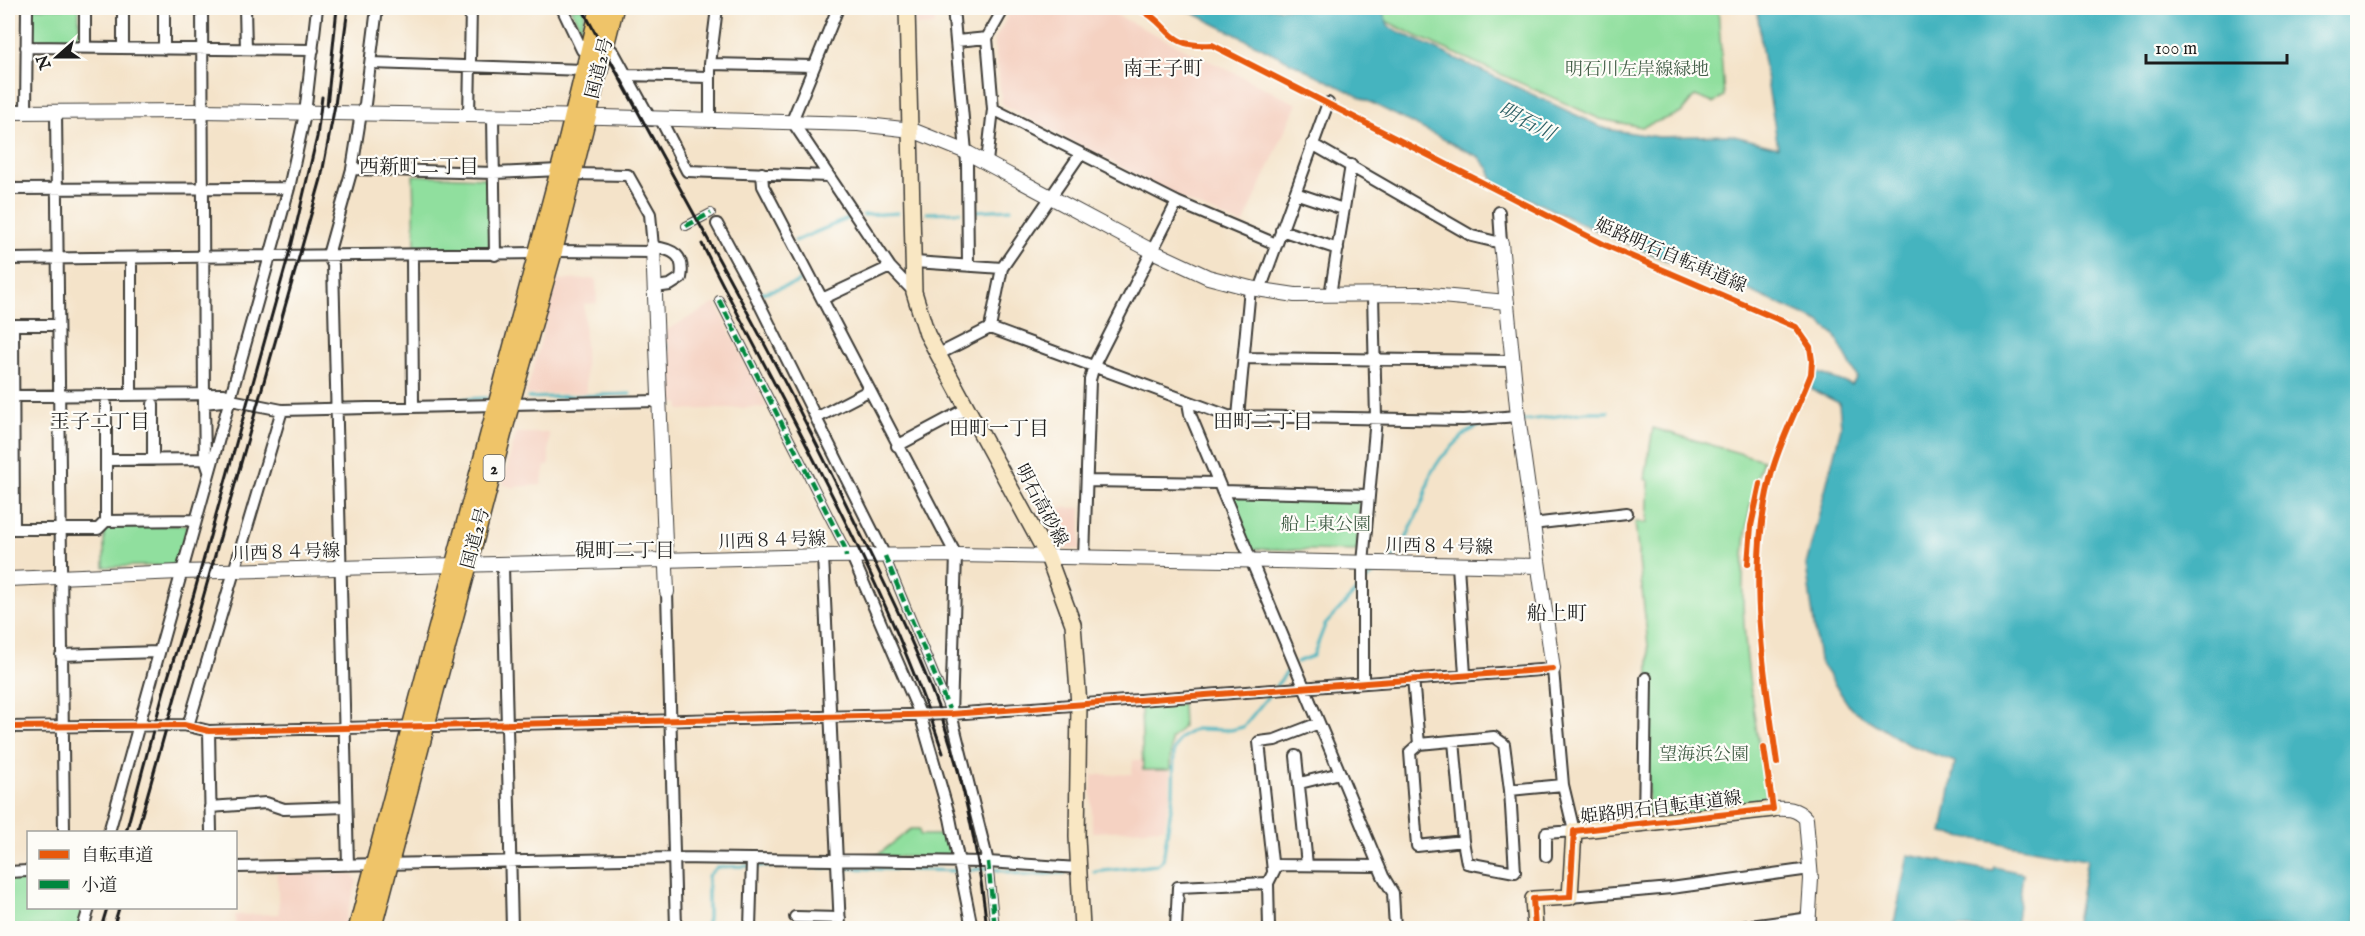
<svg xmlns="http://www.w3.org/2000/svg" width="2365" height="936" font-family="'IM FELL English','Noto Serif JP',serif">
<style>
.built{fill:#f5d2c2}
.green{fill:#90df9e;stroke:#567e5d;stroke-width:1.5}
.water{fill:#45b4bf;stroke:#30686e;stroke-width:1.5}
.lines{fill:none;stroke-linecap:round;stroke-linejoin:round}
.stream{stroke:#45b4bf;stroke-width:3}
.pedestrian-casing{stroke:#3c3a36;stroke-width:10}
.minor-casing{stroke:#3c3a36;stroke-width:14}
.tertiary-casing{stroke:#3c3a36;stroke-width:16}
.secondary-casing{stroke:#3c3a36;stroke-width:18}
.trunk-casing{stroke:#3c3a36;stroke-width:21}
.pedestrian{stroke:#fff;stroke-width:8}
.minor{stroke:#fff;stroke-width:10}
.tertiary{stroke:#fff;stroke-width:14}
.secondary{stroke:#f9e7c3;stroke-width:15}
.trunk{stroke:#efc469;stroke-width:18}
.rail{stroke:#1c1c1c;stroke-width:3}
.quiet{stroke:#00873e;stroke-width:4.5;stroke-dasharray:9 4.5;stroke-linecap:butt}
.cycleway-casing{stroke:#fdfcf7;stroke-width:10}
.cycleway{stroke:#e8590c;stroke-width:6}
.labels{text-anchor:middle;stroke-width:4.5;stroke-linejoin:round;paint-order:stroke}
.shield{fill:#fdfcf7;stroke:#605f5e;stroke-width:1.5}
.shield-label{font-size:16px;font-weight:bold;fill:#1c1c1c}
.street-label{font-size:18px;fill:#1c1c1c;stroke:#fdfcf7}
.park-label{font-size:18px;fill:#45604a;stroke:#fdfcf7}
.neighbourhood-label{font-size:20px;fill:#1c1c1c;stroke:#fdfcf7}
.water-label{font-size:20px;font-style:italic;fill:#2e6065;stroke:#fdfcf7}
</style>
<rect width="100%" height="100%" fill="#fdfcf7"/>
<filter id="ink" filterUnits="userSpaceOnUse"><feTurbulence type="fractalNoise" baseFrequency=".0167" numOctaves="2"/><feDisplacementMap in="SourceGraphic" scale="12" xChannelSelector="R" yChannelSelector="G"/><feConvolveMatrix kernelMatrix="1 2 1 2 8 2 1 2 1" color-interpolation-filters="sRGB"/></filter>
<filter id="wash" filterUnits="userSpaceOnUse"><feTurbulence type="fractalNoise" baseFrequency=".008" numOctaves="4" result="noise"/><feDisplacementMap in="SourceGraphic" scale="24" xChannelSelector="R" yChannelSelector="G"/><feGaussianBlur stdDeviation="1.35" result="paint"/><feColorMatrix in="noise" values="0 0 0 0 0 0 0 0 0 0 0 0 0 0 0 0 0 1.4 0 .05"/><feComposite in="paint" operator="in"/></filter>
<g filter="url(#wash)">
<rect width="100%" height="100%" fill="#f4e3c9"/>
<path class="built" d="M914,8H950V13L935,14V25L916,26Z
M1012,8H1102L1297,104L1243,225L1181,199L1002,104L994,41Z
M596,279L597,303L584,304L586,393L526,395L557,280Z
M716,303L767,407L680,410L679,403L668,404L667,392L670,387L667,344H663V332Z
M516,433H549V466H545L541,485L512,487L503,484Z
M1036,507L1081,508L1080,549H1065L1055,543Z
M1133,760H1143L1144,770H1170V794L1164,828L1092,832V775L1132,774Z
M277,873L353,874L357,881L343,928H235V915L279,914Z"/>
<path class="green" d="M31,8H79V39L75,44L33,42L30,38Z
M570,8H586L581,29Z
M1360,8H1587L1641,12V8H1718L1724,96L1713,103L1695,96L1681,113L1642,127L1600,119L1412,34Z
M413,175L484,178L488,182L490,249L419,250L415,247Z
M1653,428L1763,460C1723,571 1752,692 1768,805L1654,817L1648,812L1649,655L1635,522L1647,523L1649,481L1645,479Z
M1234,495L1356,498L1360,502L1357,551L1249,549L1228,498Z
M188,525L177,565L104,567V531L108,526Z
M1182,703L1183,727L1171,739L1170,770H1143L1141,706Z
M911,829H919L920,835H947L951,855L946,858L876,856Z
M28,875V908H84L81,924L76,926L8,927V876Z"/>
<path class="water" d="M1183,8H1381L1389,27L1606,129L1659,137L1730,135L1778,147L1762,51L1757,8H2357V928H2075L2087,859L1942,833L1955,762L1907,744L1851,709L1819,661L1806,565L1841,427L1839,403L1811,389L1816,372L1852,385L1857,377L1834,334L1819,322L1677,258L1670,262L1582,224L1494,182L1489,169L1479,157Z
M1908,855L1992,871L1994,867L2023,873L2016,928H1893Z"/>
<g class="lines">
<path class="stream" d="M975,211L1011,209
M927,213L960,212
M863,215L898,213
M795,241L852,217
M762,293L797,283L802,276L790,250
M666,344L668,386
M528,398L630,394
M461,399L486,398
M1522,421L1586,412H1608
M1391,558L1400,552L1424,499L1431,473L1441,458L1466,433L1479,426L1515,422
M1367,580L1379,568
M1297,662L1313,656L1325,625L1360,587
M1276,686L1292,666
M755,866L962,871L989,868L1024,875L1065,873
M1094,872L1157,865L1163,860L1173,795L1174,750L1179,739L1195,729L1231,730L1243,727L1270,694
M705,928L708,919V876L717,867L748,866"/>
</g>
</g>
<g filter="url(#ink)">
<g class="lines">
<g class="pedestrian-casing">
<path id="pedestrian" d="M686,226L711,213
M719,300L845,548L846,557
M885,556L949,710
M988,862L995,928"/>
</g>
<g class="minor-casing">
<path id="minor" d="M85,8V47
M164,8V49
M202,8L204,403L205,459L209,471
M245,8L246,49
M562,8L582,50L588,53
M838,8L792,121L890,267L914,292
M953,8L967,163L968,266
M957,41L987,38
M605,43L614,53L651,120
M26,47L313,50
M123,48V8
M371,63L584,70
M710,64L813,66
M627,75L709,77
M993,109L1177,202L1276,244
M26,112L27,8
M56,112L64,832
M469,116L471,8
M493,116L495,255
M661,120L687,171L828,176
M710,120V64L717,8
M1312,144L1472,236L1501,243L1499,212
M987,162L993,109L987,38L1004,8
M352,169L494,173L559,170
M762,173L763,186L956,555L951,714L988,862L1078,868
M572,174L628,175L650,214L653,247C674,249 685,256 681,278L670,285L655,287
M8,189L289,188
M1295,193L1343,209
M717,224L750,285L816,418
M1281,230L1338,249
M553,251L654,252
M412,256L413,405
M8,259L537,253
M131,259V394
M915,262L1002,268
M1260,290L1328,103
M1330,295L1351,165
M822,299L890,267
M8,325H57
M13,325L14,529
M990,328L1002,268L1081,153
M939,354L990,328L1228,416L1464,420L1518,416
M1244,358L1513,361
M868,391L816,418L885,556
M8,396L224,394L231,400L282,410L496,405
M1188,402L1190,414L1383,876L1393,893L1395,928
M204,403L231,400
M510,404L659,401
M1238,417L1250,288
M897,446L968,408
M106,460L205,459
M153,460V404
M1088,481L1218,483
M1222,491L1368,495
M106,521V404
M1532,524L1627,513
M8,529H98L106,521L196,520
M823,556L840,928
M852,556L920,714L950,818L972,928
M1084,558L1090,380L1094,365L1177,202
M1458,565L1465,675
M503,566L512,928
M667,592L676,928
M61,655L158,652
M1413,678L1419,744L1410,752L1417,846L1463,841L1467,863L1515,872L1510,790L1563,785
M1363,682V563L1376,418L1373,295
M188,726L282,410
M8,727L184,725L209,731L951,714L1553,669L1563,785L1574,831L1546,833V856
M209,731L211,832
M1454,741L1463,841
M1419,744L1494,737L1504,744L1510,790
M1296,756L1307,865
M1300,783L1340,773
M210,807L266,803L284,809L346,807
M1644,823L1646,678
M109,832L289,188L305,114L317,8
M348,865L333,265L328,255L352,169L361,113L365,104L377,8
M236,867L674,858L988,862
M1273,871L1259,742L1275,740L1319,723
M8,872L28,871
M1570,897L1671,888L1810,869
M795,917L840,918
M83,928L89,908
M750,928L752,859
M1176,928L1178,887L1268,883
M1269,928L1268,883L1277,865L1379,866
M1735,928L1810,918"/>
</g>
<g class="tertiary-casing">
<path id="tertiary" d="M8,112L202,111L603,117L858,124L912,130L964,151L1152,251L1208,277L1250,288L1295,295L1419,294L1507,302
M1501,243L1518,416L1553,669
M653,247L667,592
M8,579L180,572L823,556L956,555L1538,566
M1773,809C1786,808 1797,808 1806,819L1811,879L1808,928"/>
</g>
<g class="secondary-casing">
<path id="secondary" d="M907,8L914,292L927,334L1048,557L1073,624L1079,705L1077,837L1082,928
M1535,928L1533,899L1570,897L1574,831L1773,809"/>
</g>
<g class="trunk-casing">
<path id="trunk" d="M358,928L568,140L600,8
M372,928L510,404L553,251L614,8"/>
</g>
<use href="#pedestrian" class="pedestrian"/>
<use href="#minor" class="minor"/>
<use href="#tertiary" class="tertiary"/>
<use href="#secondary" class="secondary"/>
<use href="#trunk" class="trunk"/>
<path class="rail" d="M582,8C670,174 765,336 847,506C876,566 906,625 930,686C961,763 978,847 987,928
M327,106L337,8
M702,244C786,411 884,575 943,753
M126,832L164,690L193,597L292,243L317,137L322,97
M137,832L321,179L335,105L348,8
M101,928L107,908
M113,928L119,908"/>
<path class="quiet" d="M686,226L711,213
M719,300L845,548L846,557
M885,556L951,714
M988,862L995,928"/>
<g class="cycleway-casing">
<path id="cycleway" d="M1138,8C1173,25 1164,48 1212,45L1605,245L1796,327L1810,347L1812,361L1811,374C1799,405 1783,435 1773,468C1745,566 1763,664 1777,763
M1748,564L1751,526L1760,484
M8,727L184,725L209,731L951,714L1553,669
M1535,928L1533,899L1570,897L1574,831L1773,809L1764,748"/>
</g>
<use href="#cycleway" class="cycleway"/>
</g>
</g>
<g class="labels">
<rect class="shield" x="483.5" y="455" width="21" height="26" rx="4.5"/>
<g class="shield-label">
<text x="494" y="474">2</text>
</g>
<g class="street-label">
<text transform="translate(599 68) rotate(-76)" y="6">国道2号</text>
<text transform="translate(1671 255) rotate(23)" y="6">姫路明石自転車道線</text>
<text transform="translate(1042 505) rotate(62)" y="6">明石高砂線</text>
<text transform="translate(475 538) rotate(-75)" y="6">国道2号</text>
<text transform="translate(772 540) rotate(-2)" y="6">川西８４号線</text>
<text transform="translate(1439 546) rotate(1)" y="6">川西８４号線</text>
<text transform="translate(286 552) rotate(-2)" y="6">川西８４号線</text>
<text transform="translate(1661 807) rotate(-7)" y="6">姫路明石自転車道線</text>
</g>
<g class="park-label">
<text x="1637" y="75">明石川左岸線緑地</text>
<text x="1326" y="530">船上東公園</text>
<text x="1704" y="760">望海浜公園</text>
</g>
<g class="neighbourhood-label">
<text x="1163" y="75">南王子町</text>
<text x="419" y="173">西新町二丁目</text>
<text x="100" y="428">王子二丁目</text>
<text x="1263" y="428">田町二丁目</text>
<text x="999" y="435">田町一丁目</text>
<text x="625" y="557">硯町二丁目</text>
<text x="1557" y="620">船上町</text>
</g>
<g class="water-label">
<text transform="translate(1527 121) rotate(27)" y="7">明石川</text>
</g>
</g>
<rect width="2365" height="936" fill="none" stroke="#fdfcf7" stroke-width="30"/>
<rect x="27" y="831" width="210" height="78" fill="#fdfcf7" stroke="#a3a29f" stroke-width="1.5"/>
<rect x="39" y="850" width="30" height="9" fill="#e8590c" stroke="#a3a29f" stroke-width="1.5"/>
<text x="81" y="861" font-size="18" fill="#1c1c1c">自転車道</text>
<rect x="39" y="880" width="30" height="9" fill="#00873e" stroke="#a3a29f" stroke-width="1.5"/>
<text x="81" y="891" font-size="18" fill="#1c1c1c">小道</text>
<g transform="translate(57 57) rotate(249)" stroke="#fdfcf7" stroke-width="4.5" paint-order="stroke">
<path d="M0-4.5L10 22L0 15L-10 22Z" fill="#1c1c1c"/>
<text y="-9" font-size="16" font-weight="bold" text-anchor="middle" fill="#1c1c1c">N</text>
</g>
<path d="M2146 54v9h141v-9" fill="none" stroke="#1c1c1c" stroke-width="3"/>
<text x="2155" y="54" font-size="18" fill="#1c1c1c" stroke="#fdfcf7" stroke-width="4.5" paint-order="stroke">100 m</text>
</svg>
